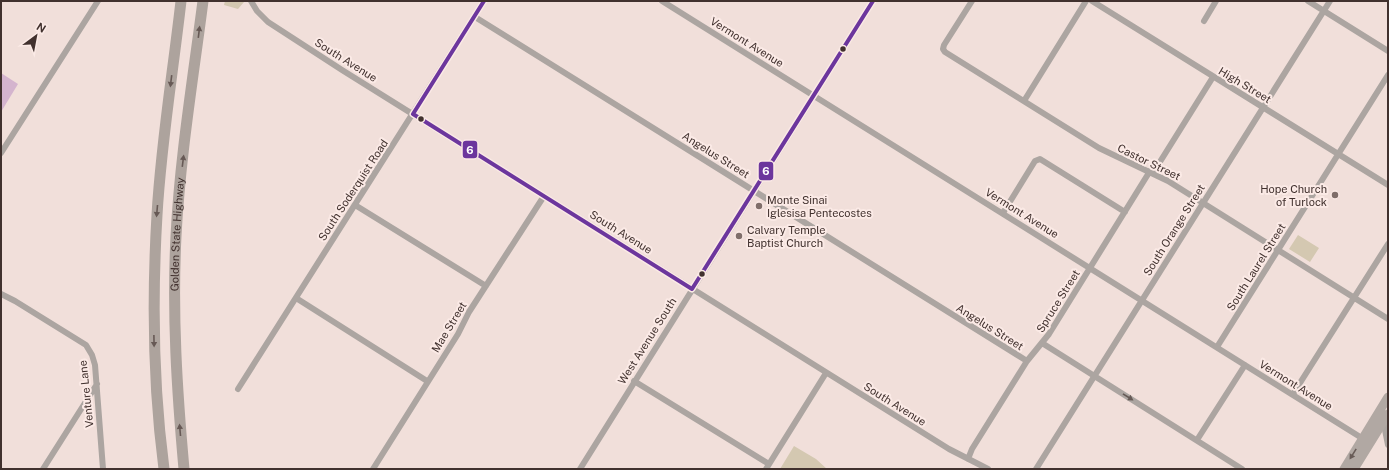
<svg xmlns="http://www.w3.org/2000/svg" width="1389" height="470" font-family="'Public Sans',sans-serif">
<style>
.green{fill:#d4c8b1}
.water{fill:#d4b4ce}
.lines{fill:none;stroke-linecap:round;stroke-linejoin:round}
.street{stroke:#aca5a1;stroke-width:6}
.primary{stroke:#b1a8a3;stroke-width:9}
.highway{stroke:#ada39d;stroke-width:11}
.bus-1-casing{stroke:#fbeae6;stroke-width:7}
.bus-1{stroke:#6c369d;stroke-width:4}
.oneway{fill:#675955}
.oneway2{fill:#665a56}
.oneway3{fill:#685b57}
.bus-dot{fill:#41312e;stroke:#fbeae6;stroke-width:1.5}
.poi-dot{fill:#7f6e6a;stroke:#fbeae6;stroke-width:1.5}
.labels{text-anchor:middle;stroke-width:4;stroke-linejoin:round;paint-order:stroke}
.street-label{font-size:11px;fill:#41312e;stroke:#fbeae6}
.poi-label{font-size:11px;fill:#41312e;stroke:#fbeae6;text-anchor:start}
.line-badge{stroke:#fbeae6;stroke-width:1.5}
.badge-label{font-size:11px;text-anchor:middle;font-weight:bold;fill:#fff}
</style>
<rect width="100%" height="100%" fill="#f1dfda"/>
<path class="green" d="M225,1H243L244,2L238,9L224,5Z
M1298,235L1319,248L1310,262L1289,249Z
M794,446L816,459L827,469H780Z"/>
<path class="water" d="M1,73L18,84L1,112Z"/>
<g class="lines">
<path class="street" d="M251,1L257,11L268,22L342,70L949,449L988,469
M662,1L1365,440
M972,1L944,45L943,49L945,52L1099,148L1168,181L1388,319
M1092,1L1388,185
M1308,1L1388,51
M475,17L1027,361
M1204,21L1216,1
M1024,101L1086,1
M1,153L98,1
M1153,173L1213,77
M355,205L486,286
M1003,213L1035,161L1040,159L1125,212
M1,294L15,301L86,345L92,355L95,365L103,469
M296,298L427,381
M1042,343L1242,469
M1217,347L1388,75
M634,381L769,464
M238,389L484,1
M1293,394L1388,244
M1383,420L1388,445
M1197,440L1245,365
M968,459L972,449L1027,361L1049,334L1150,171
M43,469L97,384
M373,469L458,334L469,312L544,196
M580,469L873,1
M766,469L826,373
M1036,469L1330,1"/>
<path class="primary" d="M1344,469L1388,397
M1354,469L1388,414"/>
<g class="highway">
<path d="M164,469C153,385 152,300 157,215C161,143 173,72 181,1"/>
<path id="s1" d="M184,469C177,391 172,314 176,236C180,157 193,79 203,1"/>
</g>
<g class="bus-1-casing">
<path id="bus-1" d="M484,1L413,114L692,289L873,1"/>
</g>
<use href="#bus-1" class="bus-1"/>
</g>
<defs><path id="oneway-solid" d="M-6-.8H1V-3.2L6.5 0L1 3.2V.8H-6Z"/></defs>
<g class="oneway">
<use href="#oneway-solid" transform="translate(199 32) rotate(-83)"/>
<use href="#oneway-solid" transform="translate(171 81) rotate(97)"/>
<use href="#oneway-solid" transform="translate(183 161) rotate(-83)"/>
<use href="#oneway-solid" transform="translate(157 211) rotate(95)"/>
<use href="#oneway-solid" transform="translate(154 341) rotate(89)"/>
<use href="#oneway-solid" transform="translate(180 430) rotate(-95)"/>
</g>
<use class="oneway2" href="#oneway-solid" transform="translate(1128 397) rotate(32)"/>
<use class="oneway3" href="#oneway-solid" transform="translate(1353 454) rotate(122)"/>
<g class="bus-dot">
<circle cx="843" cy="49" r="3.5"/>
<circle cx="421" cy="119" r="3.5"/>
<circle cx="702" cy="274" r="3.5"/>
</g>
<g class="poi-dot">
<circle cx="1335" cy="195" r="4"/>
<circle cx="759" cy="206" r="4"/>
<circle cx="739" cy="236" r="4"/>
</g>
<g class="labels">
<g class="street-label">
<text transform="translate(747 42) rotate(32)" y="4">Vermont Avenue</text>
<text transform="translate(346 60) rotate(32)" y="4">South Avenue</text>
<text transform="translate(1245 85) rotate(31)" y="4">High Street</text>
<text transform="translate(716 155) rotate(32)" y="4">Angelus Street</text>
<text transform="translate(1149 162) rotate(26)" y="4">Castor Street</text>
<text transform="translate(353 190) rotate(-57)" y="4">South Soderquist Road</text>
<text transform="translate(1022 213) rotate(32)" y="4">Vermont Avenue</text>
<text transform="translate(1174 230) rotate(-58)" y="4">South Orange Street</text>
<text transform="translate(621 232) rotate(32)" y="4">South Avenue</text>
<text dy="4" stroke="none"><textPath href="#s1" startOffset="235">Golden State Highway</textPath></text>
<text transform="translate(1256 267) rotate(-58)" y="4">South Laurel Street</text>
<text transform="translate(1058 301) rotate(-58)" y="4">Spruce Street</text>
<text transform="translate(449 327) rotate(-59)" y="4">Mae Street</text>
<text transform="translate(990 327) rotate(32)" y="4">Angelus Street</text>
<text transform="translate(647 341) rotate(-58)" y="4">West Avenue South</text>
<text transform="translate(1296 385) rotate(32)" y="4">Vermont Avenue</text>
<text transform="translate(86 394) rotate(-96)" y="4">Venture Lane</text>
<text transform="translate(895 404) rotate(32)" y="4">South Avenue</text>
</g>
<g class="poi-label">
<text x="1327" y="193" text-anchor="end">Hope Church<tspan x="1327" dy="13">of Turlock</tspan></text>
<text x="767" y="204">Monte Sinai<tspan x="767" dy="13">Iglesisa Pentecostes</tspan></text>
<text x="747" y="234">Calvary Temple<tspan x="747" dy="13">Baptist Church</tspan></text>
</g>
</g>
<g class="line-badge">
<rect x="462" y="140" width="16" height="19" rx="4" fill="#6c369d"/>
<rect x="758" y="161" width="16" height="20" rx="4" fill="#6c369d"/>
</g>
<g class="badge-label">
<text x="470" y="154">6</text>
<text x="766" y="175">6</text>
</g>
<rect width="1389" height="470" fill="none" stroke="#41312e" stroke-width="4"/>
<g transform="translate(36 36) rotate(32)" stroke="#fbeae6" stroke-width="3" paint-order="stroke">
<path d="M0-3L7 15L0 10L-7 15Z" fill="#41312e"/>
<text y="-6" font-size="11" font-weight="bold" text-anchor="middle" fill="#41312e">N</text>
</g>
</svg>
